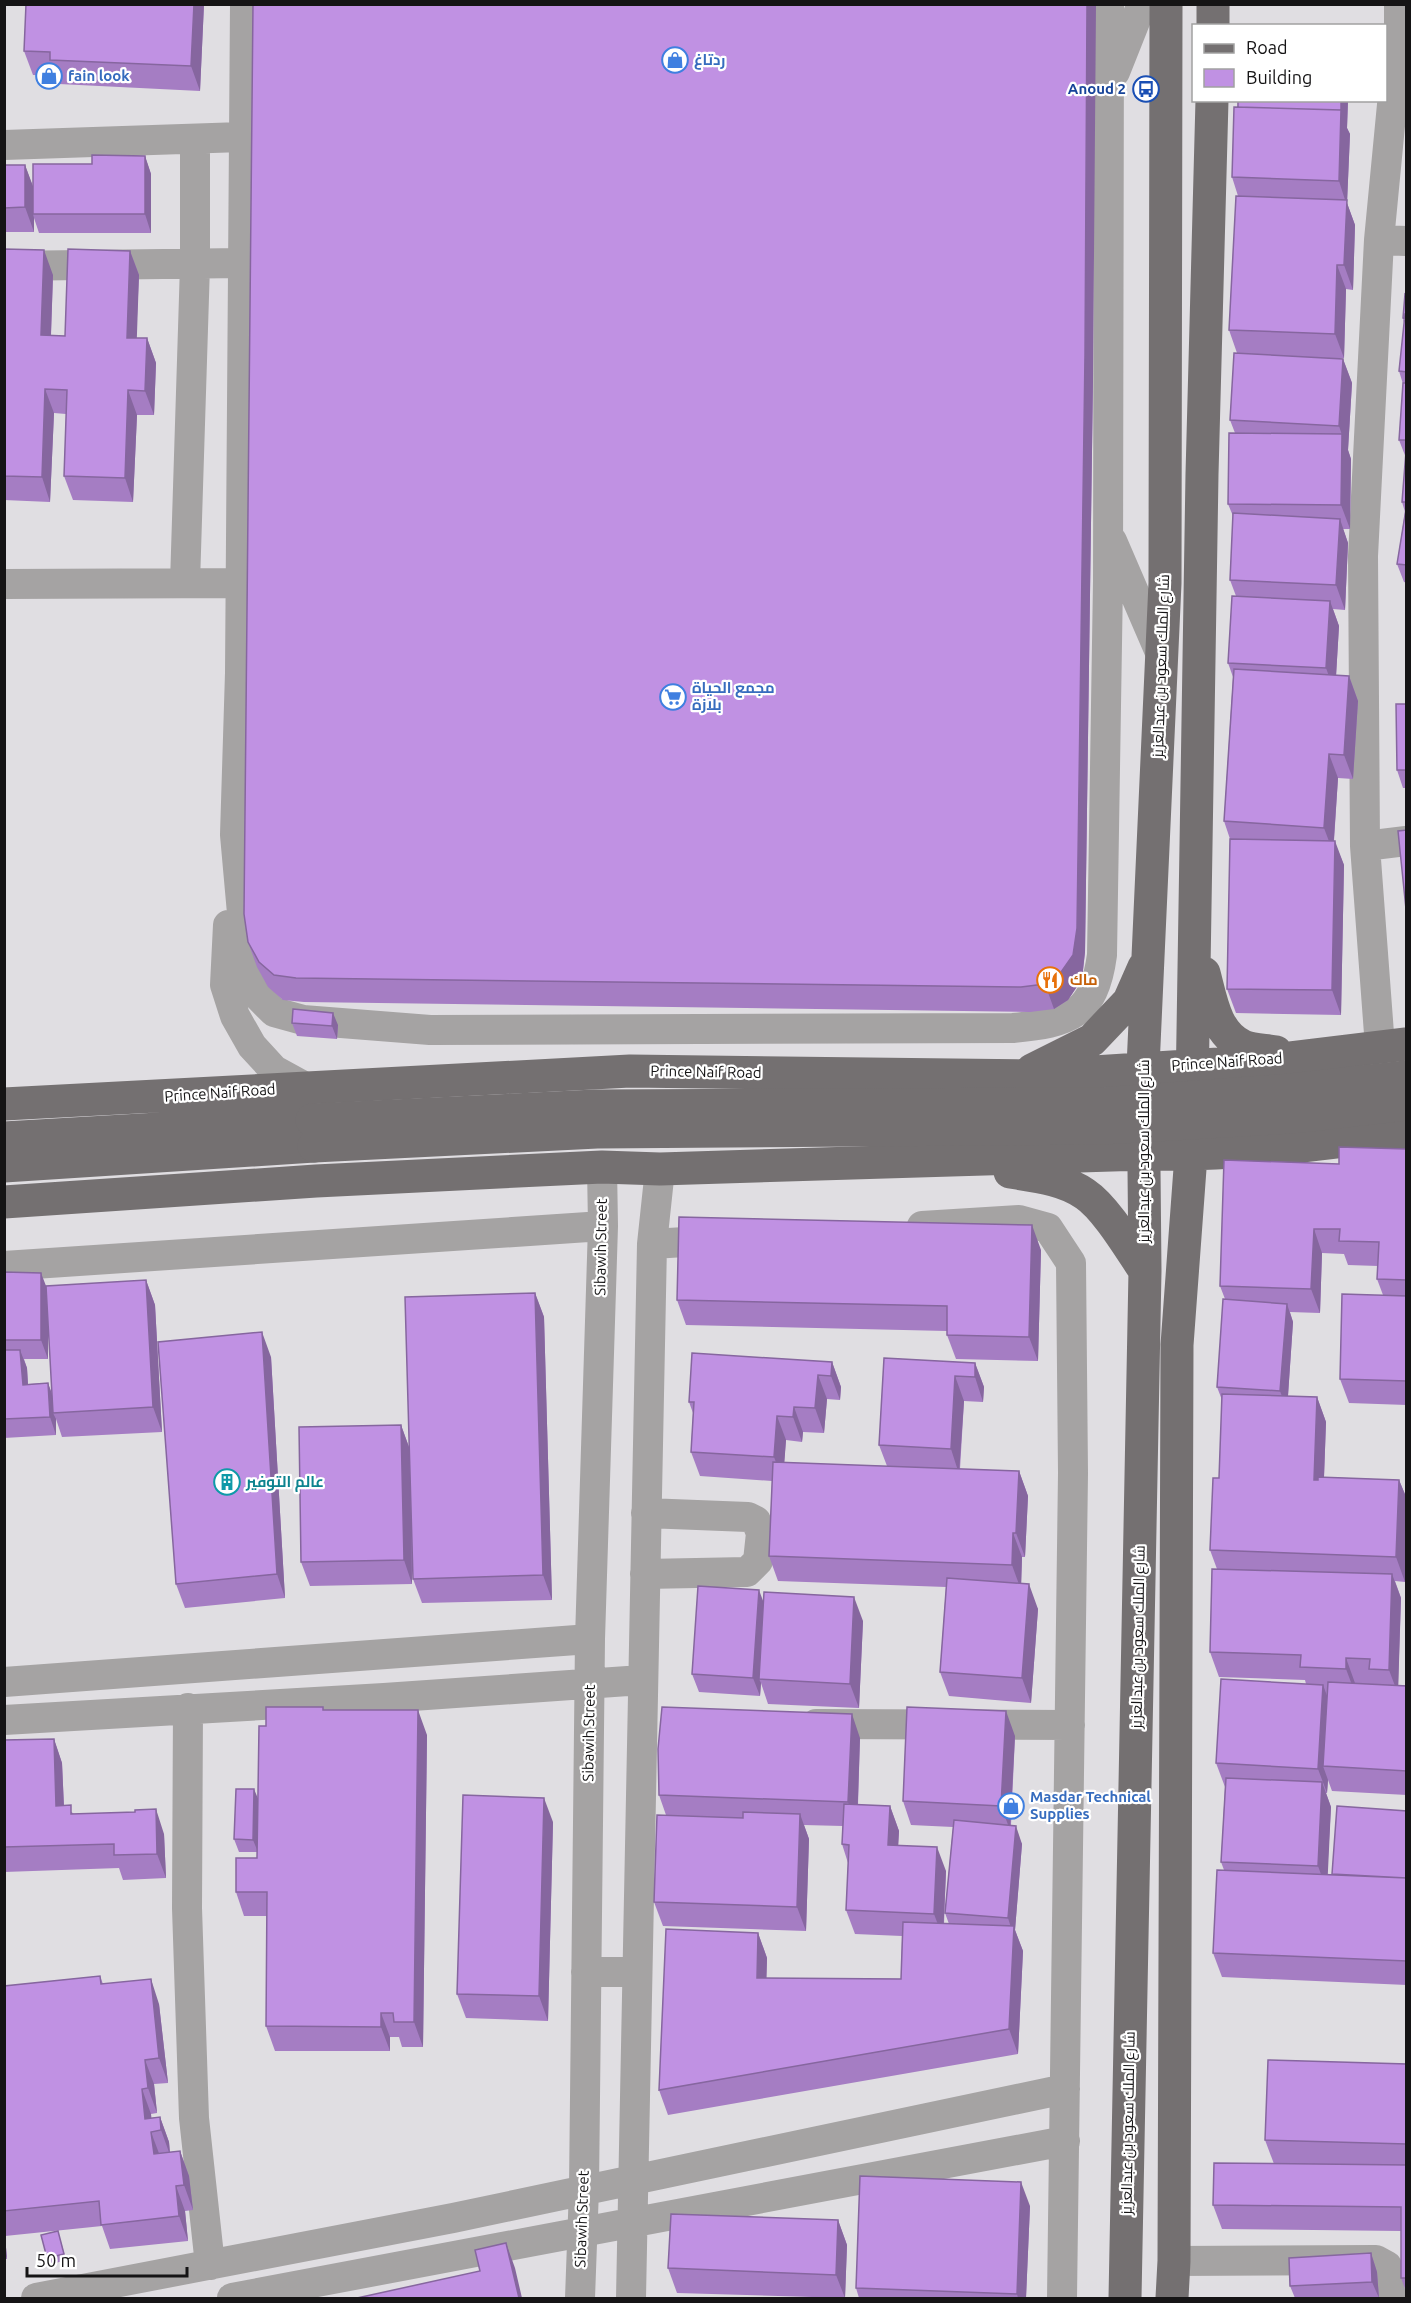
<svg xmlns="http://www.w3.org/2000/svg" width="1411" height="2303" font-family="Ubuntu,Cairo,sans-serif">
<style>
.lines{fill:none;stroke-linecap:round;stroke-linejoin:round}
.minor{stroke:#a5a3a3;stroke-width:30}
.major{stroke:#747071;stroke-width:33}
.major-bridge{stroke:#747071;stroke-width:33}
.wall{fill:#a57dc3;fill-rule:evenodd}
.shaded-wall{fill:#86669f}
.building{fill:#c091e3;stroke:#86669f;stroke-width:1.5}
.labels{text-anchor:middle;stroke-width:4.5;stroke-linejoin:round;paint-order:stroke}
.shop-label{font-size:15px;font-weight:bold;fill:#366cbe;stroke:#fff;text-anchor:start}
.transit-label{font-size:15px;font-weight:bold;fill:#164399;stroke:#fff;text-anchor:end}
.street-label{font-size:15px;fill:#151415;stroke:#fff}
.food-label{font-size:15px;font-weight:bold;fill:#c56008;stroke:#fff;text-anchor:start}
.culture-label{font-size:15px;font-weight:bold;fill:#0d838f;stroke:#fff;text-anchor:start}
</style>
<rect width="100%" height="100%" fill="#e0dee2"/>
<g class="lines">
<path class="minor" d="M245,4L240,673L235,835L247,969L260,998L274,1012L303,1020L430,1030L1013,1028C1069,1023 1094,1015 1102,955L1108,581L1109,4
M1115,72L1142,4
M4,145L242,137
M1379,240L1406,241
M4,266L242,263
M1112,541L1162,657
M185,583L195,265V139
M4,584L241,583
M1365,846L1406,841
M228,925L225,985L235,1016L252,1046L274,1070L305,1087
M1380,1047L1365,846L1363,556L1379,240L1399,32V4
M922,1226L1019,1220L1048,1228L1071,1263L1073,1473L1062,2298
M652,1244L718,1240
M4,1266L603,1226
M645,1574L747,1572L758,1561L761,1533L756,1521L748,1517L646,1513
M4,1682L590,1639
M188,1708L187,1908L194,2118L210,2265
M4,1720L384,1698L642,1680
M816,1724L1070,1725
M586,1972H637
M1174,2261L1376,2260L1387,2266L1391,2298
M36,2298L453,2218L1065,2089
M232,2298L1065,2141
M580,2298L584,2189L590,1639L603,1226L602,1167
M631,2298L652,1244L660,1169"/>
<path class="major" d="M1213,4V26
M1204,973C1211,999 1215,1033 1243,1046C1252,1050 1266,1050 1276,1052
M1032,1070L1092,1040L1129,1001L1144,967
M4,1104L630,1071L1032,1076L1265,1061L1406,1044
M4,1138L312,1120
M4,1166L314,1146
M1010,1172C1035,1176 1064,1179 1085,1194C1106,1208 1130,1249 1145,1271
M4,1202L316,1181L602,1167L660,1169L1144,1154C1233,1156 1319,1145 1406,1133
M1125,2298L1145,1271L1143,1067L1165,583L1166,4
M1172,2298L1174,2261L1177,1345L1191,1155L1202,474L1212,100"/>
<path class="major-bridge" d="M312,1120L595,1106L1101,1104L1291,1090L1406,1077
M314,1146L597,1132L1104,1128L1292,1117L1406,1104"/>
</g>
<path class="wall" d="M26,4H204L200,91L59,84L56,76L33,75L24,51Z
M1238,100H1348L1347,128L1350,134L1347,203L1355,225L1353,290L1346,289L1344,358H1325L1343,359L1352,383L1348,450L1351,459L1350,529H1343L1348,543L1345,610L1333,609L1339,626L1336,676H1349L1358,701L1353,779L1338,778L1334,841L1344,865L1341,1015L1236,1013L1227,989L1230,839L1224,821L1233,677L1228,663L1236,596L1230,580L1233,516L1228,504L1235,433L1230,420L1237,353L1229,330L1238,196L1232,177Z
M145,156L151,174V233H39L34,218V232H4V165H25L33,187L92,164Z
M4,249L53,275L51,336H65L130,251L139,275L136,338H147L156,363L154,415H137L133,502L73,500L64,476L66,414L54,413L50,502L4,500Z
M1407,295V583L1404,582L1397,564L1405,512L1402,502L1406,458L1399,440L1403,384L1399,371L1404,323L1403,318Z
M1093,380L1085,952L1082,979L1068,1000L1054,1009L1030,1012L304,1002L283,1000L268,987L257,967L248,942Z
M1407,704V788H1403L1397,770Z
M292,1023L338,1025L337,1039L297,1036Z
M1407,1149V1405L1349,1403L1340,1379L1383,1295L1377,1279L1378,1266L1348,1265L1344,1254L1322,1253L1320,1313L1290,1312L1293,1322L1288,1396L1317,1397L1326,1422L1324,1477L1399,1480L1407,1499V1550L1405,1582L1395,1581L1401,1598L1398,1685L1407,1686V1795L1332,1791L1328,1780L1327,1793H1326L1331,1807L1327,1875H1332L1407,1811V1985L1222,1977L1213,1953L1224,1870L1221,1862L1225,1787L1216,1763L1306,1684L1305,1680L1219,1677L1210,1652L1217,1569L1210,1550L1219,1478L1222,1400L1217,1387L1225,1299L1220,1286L1339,1164Z
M1041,1250L1038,1361L956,1359L947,1335V1331L686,1325L677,1300Z
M4,1272L46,1288L146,1280L155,1305L162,1432L62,1437L56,1419V1435L4,1438ZM48,1309L52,1395L48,1383L28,1384L27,1368L24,1359H48Z
M535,1293L544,1317L552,1600L422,1603L413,1579L412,1543V1584L310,1586L301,1562L401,1425L409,1447Z
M271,1357L285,1598L185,1608L176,1584Z
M884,1358L975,1363L984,1387L983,1402L964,1401L960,1469L1019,1471L1028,1496L1025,1557H1022L1021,1584L1038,1609L1031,1703L949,1696L940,1672L946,1587L778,1581L769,1556L772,1481L700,1476L691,1452L693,1413L689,1402L832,1362L841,1387L840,1400L827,1399L824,1433L803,1432L802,1442L786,1440L784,1463L887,1466L879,1445Z
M763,1602L863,1621L859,1708L768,1704L761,1683L760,1696L699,1692L692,1674Z
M323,1707L324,1710L427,1735L423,2047H402L399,2037H390V2051H275L266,2026L267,1916H244L236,1892L257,1858V1852H239L234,1839L258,1799L266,1726Z
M1015,1736L1011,1825L1022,1844L1015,1930L1023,1951L1018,2054L668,2115L659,2090L758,1933L767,1958L766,1978L901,1979L902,1936L855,1934L846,1910L848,1863L842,1844L843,1826L804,1825L809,1839L806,1931L663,1926L654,1902L666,1815L659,1795L860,1738L858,1805L890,1806L899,1831L898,1845L946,1871L944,1924H949L945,1913L953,1827L911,1825L903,1801Z
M54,1739L62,1763L64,1806L74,1814L164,1834L166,1878L123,1880L119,1868L4,1872V1740Z
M553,1822L548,2021L466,2018L457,1994Z
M100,1976L103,1984L159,2004L168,2083L154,2084L157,2113L151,2114V2118L160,2117L169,2142L170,2152L180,2151L189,2176L193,2210L185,2211L188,2241L110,2249L102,2226L5,2236L7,2259H4V1986Z
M1407,2064V2294L1401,2278V2231L1222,2229L1213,2205L1274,2164L1265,2140Z
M1030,2206L1026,2298H859L856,2288Z
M838,2220L847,2245L845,2298L677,2293L668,2268Z
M58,2231L66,2260L49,2265L47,2258Z
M1371,2253L1377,2272L1379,2298H1295L1290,2286Z"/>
<path class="shaded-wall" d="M194,4H204L200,91L191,66Z
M1087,4H1096L1093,380L1085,952L1082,979L1068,1000L1054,1009L1045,984Z
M1341,100H1348L1347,128L1350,134L1347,203L1355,225L1353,290L1344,265L1346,203L1339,181Z
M145,156L151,174V233L145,214Z
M25,165L34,189L33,214L34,218V232L25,207Z
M44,250L53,275L50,360L41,335Z
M130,251L139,275L136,362L127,338Z
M1337,265L1346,289L1344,358L1335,334Z
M147,338L156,363L154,415L145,391Z
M1343,359L1352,383L1348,450L1351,459L1350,529L1341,505L1342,435L1339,426Z
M45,389L54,413L50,502L42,477Z
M128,390L137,415L133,502L125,478Z
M1340,519L1348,543L1345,610L1336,585Z
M1330,601L1339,626L1335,693L1326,668Z
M1349,676L1358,701L1353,779L1344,755Z
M1329,754L1338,778L1333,852L1324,828Z
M1335,841L1344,865L1341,1015L1332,990Z
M333,1013L338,1025L337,1039L332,1026Z
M1032,1225L1041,1250L1038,1361L1029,1337Z
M1314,1229L1322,1253L1320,1313L1311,1289Z
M41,1273L48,1291V1359L41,1340Z
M146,1280L155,1305L162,1432L153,1407Z
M535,1293L544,1317L552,1600L543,1575Z
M1287,1304L1293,1322L1287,1410L1280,1391Z
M262,1332L271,1357L285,1598L277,1574Z
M20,1350L27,1368L29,1403L23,1385Z
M832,1362L841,1387L840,1400L831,1376Z
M975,1363L984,1387L983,1402L975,1377Z
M818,1375L827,1399L824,1433L815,1408Z
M955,1376L964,1401L959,1474L951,1449Z
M48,1383L55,1402L53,1413L56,1419V1435L50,1417Z
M1317,1397L1326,1422L1323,1504L1314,1480Z
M794,1407L803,1432L802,1442L793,1417Z
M777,1416L786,1440L783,1481L774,1457Z
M401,1425L410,1450L412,1584L404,1560Z
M1019,1471L1028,1496L1025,1557L1016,1533Z
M1399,1480L1407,1499V1550L1405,1582L1396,1557Z
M1013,1533L1022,1557L1021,1590L1012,1565Z
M1392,1574L1401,1598L1398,1694L1389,1670Z
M1029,1584L1038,1609L1031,1703L1022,1678Z
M759,1590L766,1609L759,1679L761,1683L760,1696L753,1678Z
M854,1597L863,1621L859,1708L850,1684Z
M1346,1658L1355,1683V1693L1346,1669Z
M1323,1685L1332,1709L1323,1766L1328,1780L1327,1793L1318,1769Z
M418,1710L427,1735L423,2047L414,2022Z
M1006,1711L1015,1736L1010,1830L1001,1806Z
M852,1714L860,1738L857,1827L848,1802Z
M54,1739L62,1763L65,1831L56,1806Z
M1322,1782L1331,1807L1327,1891L1318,1866Z
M254,1789L259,1801L258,1852L253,1840Z
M544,1798L553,1822L548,2021L539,1996Z
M890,1806L899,1831L897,1869L888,1845Z
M156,1809L164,1834L166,1878L157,1854Z
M800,1814L809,1839L806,1931L797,1907Z
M1016,1826L1022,1844L1015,1930L1023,1951L1018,2054L1009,2029L1013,1934L1008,1918Z
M937,1847L946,1871L943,1938L934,1914Z
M758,1933L767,1958L766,2002L757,1978Z
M151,1979L159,2004L168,2083L159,2058Z
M381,2013L390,2037V2051L381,2027Z
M145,2060L154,2084L157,2113L148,2088Z
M142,2089L151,2114L153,2131L151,2132L160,2156L154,2154L145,2119Z
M160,2117L169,2142L170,2155L161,2130Z
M180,2151L189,2176L193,2210L184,2185Z
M1021,2182L1030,2206L1026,2298H1018L1017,2294Z
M176,2186L185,2211L188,2241L179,2216Z
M838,2220L847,2245L845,2298L836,2275Z
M4,2235L5,2236L7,2259L4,2251Z
M506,2243L515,2268L522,2298H519Z
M1371,2253L1377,2272L1379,2298L1372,2282Z"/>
<path class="building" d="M26,4H194L191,66L50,60V52L24,51Z
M253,4H1087L1085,355L1077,928L1073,955L1059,975L1045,984L1021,987L296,978L274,975L259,962L248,942L244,914Z
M1238,100H1341V110L1238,107Z
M1234,107L1341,110L1339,181L1232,177Z
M92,155L145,156V214H33V164H92Z
M4,165H25V207L4,208Z
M1236,196L1347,200L1344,265H1337L1335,334L1229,330Z
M4,249L44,250L41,335L65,336L68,249L130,251L127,338H147L145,391L128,390L125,478L64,476L67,390L45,389L42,477L4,476Z
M1405,294L1407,295V314H1405V319L1403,318Z
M1405,314H1407V372L1399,371Z
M1234,353L1343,359L1339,426L1230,420Z
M1403,383H1407V440H1399Z
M1229,433L1342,434L1341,505L1228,504Z
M1406,451H1407V502H1402Z
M1406,509H1407V565L1397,564Z
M1233,513L1340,519L1336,585L1230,580Z
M1232,596L1330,601L1326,668L1228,663Z
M1234,669L1349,676L1344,755L1329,754L1324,828L1224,821Z
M1396,704H1407V770H1397Z
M1407,830V919L1398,831Z
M1230,839L1335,841L1332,990L1227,989Z
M293,1009L333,1013L332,1026L292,1023Z
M1339,1147L1407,1149V1280L1377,1279L1379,1242L1339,1241L1340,1229H1314L1311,1289L1220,1286L1224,1160L1339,1164Z
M679,1217L1032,1225L1029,1337L947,1335V1306L677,1300Z
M4,1272L41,1273V1340H4Z
M146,1280L153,1407L53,1413L46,1286Z
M535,1293L543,1575L413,1579L405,1297Z
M1342,1294L1407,1296V1381L1340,1379Z
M1223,1299L1287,1304L1280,1391L1217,1387Z
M262,1332L277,1574L176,1584L158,1342Z
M4,1350H20L23,1385L48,1383L50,1417L4,1419Z
M692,1353L832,1362L831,1376L818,1375L815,1408L794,1407L793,1417L777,1416L774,1457L691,1452L694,1402H689Z
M884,1358L975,1363V1377L955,1376L951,1449L879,1445Z
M1222,1394L1317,1397L1314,1480H1318V1477L1399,1480L1396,1557L1210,1550L1213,1478H1219Z
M401,1425L404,1560L301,1562L299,1427Z
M773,1462L1019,1471L1016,1533H1013L1012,1565L769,1556Z
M1212,1569L1392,1574L1389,1670L1369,1669L1370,1659L1346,1658V1669L1300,1667L1301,1655L1210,1652Z
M947,1578L1029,1584L1022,1678L940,1672Z
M698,1586L759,1590L753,1678L692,1674Z
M764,1592L854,1597L850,1684L759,1679Z
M1221,1679L1323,1685L1318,1769L1216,1763Z
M1328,1682L1407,1686V1771L1323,1766Z
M266,1707H323V1710H418L414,2022H394L393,2013H381V2027L266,2026L267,1892H236V1858H257L259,1726H266Z
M662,1707L852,1714L848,1802L659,1795L658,1749Z
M907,1707L1006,1711L1001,1806L903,1801Z
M54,1739L56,1806L71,1805V1814L135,1812V1810L156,1809L157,1854L114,1855V1844L4,1847V1740Z
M1226,1778L1322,1782L1318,1866L1221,1862Z
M236,1789H254L253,1840L234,1839Z
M463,1795L544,1798L539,1996L457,1994Z
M844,1804L890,1806L888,1845L937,1847L934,1914L846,1910L849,1845L842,1844Z
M1337,1806L1407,1811V1878L1332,1874Z
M743,1812L800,1814L797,1907L654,1902L657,1815L743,1818Z
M954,1820L1016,1826L1008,1918L945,1913Z
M1217,1870L1407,1878V1961L1213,1953Z
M903,1922L1014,1926L1009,2029L659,2090L666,1929L758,1933L757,1978L901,1979Z
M100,1976L101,1984L151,1979L159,2058L145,2060L148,2088L142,2089L145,2119L160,2117L161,2130L151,2132L154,2154L180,2151L184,2185L176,2186L179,2216L101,2225L99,2201L4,2211V1986Z
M1268,2060L1407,2064V2144L1265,2140Z
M1214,2163L1407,2165V2278H1401V2207L1213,2205Z
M860,2176L1021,2182L1017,2294L856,2288Z
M671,2214L838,2220L836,2275L668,2268Z
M58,2231L64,2254L47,2258L41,2235Z
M506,2243L519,2298H357L480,2271L475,2250Z
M1371,2253L1372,2282L1290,2286L1289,2258Z"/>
<defs>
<g id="shop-ring" transform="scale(1.35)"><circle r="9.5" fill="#fff" stroke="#3f7fe0" stroke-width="1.5"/><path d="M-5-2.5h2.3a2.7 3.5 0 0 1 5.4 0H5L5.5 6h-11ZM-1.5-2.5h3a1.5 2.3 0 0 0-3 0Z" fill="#3f7fe0"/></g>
<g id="bus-ring" transform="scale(1.35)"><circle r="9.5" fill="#fff" stroke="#1a4fb4" stroke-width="1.5"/><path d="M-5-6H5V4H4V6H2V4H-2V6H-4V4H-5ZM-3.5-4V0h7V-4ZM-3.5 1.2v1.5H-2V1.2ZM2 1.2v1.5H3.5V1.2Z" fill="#1a4fb4"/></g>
<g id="supermarket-ring" transform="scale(1.35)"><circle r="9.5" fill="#fff" stroke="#3f7fe0" stroke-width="1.5"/><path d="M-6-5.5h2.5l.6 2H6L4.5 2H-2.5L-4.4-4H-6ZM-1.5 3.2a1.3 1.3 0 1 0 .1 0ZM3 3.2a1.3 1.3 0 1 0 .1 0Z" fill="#3f7fe0"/></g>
<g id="restaurant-ring" transform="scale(1.35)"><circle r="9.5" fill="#fff" stroke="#e8710a" stroke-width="1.5"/><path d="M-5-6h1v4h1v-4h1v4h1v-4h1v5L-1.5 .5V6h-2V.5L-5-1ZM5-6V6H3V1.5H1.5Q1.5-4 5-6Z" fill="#e8710a"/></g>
<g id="building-ring" transform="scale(1.35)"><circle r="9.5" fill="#fff" stroke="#0f9aa8" stroke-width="1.5"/><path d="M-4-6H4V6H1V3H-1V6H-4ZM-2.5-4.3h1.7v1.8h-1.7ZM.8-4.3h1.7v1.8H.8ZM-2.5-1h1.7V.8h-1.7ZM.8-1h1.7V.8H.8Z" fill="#0f9aa8"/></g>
</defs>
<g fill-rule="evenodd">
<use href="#shop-ring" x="675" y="60"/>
<use href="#shop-ring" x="49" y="76"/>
<use href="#bus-ring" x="1146" y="89"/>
<use href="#supermarket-ring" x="673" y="697"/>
<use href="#restaurant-ring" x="1050" y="980"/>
<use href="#building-ring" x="227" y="1482"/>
<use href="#shop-ring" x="1011" y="1806"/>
</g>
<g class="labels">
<g class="shop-label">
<text x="694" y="65">ردتاغ</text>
<text x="68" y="81">fain look</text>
<text x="692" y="693">مجمع الحياة<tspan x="692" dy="17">بلازة</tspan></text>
<text x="1030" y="1802">Masdar Technical<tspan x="1030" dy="17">Supplies</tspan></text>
</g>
<g class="transit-label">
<text x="1126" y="94">Anoud 2</text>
</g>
<g class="street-label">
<text transform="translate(1161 666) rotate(-88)" y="5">شارع الملك سعود بن عبدالعزيز</text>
<text transform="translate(1227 1062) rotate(-4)" y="5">Prince Naif Road</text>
<text transform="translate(706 1072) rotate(1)" y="5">Prince Naif Road</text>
<text transform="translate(220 1093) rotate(-4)" y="5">Prince Naif Road</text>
<text transform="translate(1144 1151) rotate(-90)" y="5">شارع الملك سعود بن عبدالعزيز</text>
<text transform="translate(601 1247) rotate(-89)" y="5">Sibawih Street</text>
<text transform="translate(1138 1637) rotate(-89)" y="5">شارع الملك سعود بن عبدالعزيز</text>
<text transform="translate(589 1733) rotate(-89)" y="5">Sibawih Street</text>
<text transform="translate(1128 2123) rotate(-89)" y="5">شارع الملك سعود بن عبدالعزيز</text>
<text transform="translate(582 2219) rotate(-88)" y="5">Sibawih Street</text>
</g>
<g class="food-label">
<text x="1070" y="985">ماك</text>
</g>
<g class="culture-label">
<text x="246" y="1487">عالم التوفير</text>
</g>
</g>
<rect width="1411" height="2303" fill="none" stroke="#151415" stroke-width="12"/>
<rect x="1192" y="24" width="195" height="78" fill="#ffffff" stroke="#a1a1a1" stroke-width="1.5"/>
<rect x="1204" y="44" width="30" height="9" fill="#747071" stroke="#a1a1a1" stroke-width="1.5"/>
<text x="1246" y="54" font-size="18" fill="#151415">Road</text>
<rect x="1204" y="69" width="30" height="18" fill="#c091e3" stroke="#a1a1a1" stroke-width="1.5"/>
<text x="1246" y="84" font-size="18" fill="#151415">Building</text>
<path d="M27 2267v9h160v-9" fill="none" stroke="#151415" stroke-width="3"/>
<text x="36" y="2267" font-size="18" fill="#151415" stroke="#ffffff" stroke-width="4.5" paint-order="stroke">50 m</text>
</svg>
